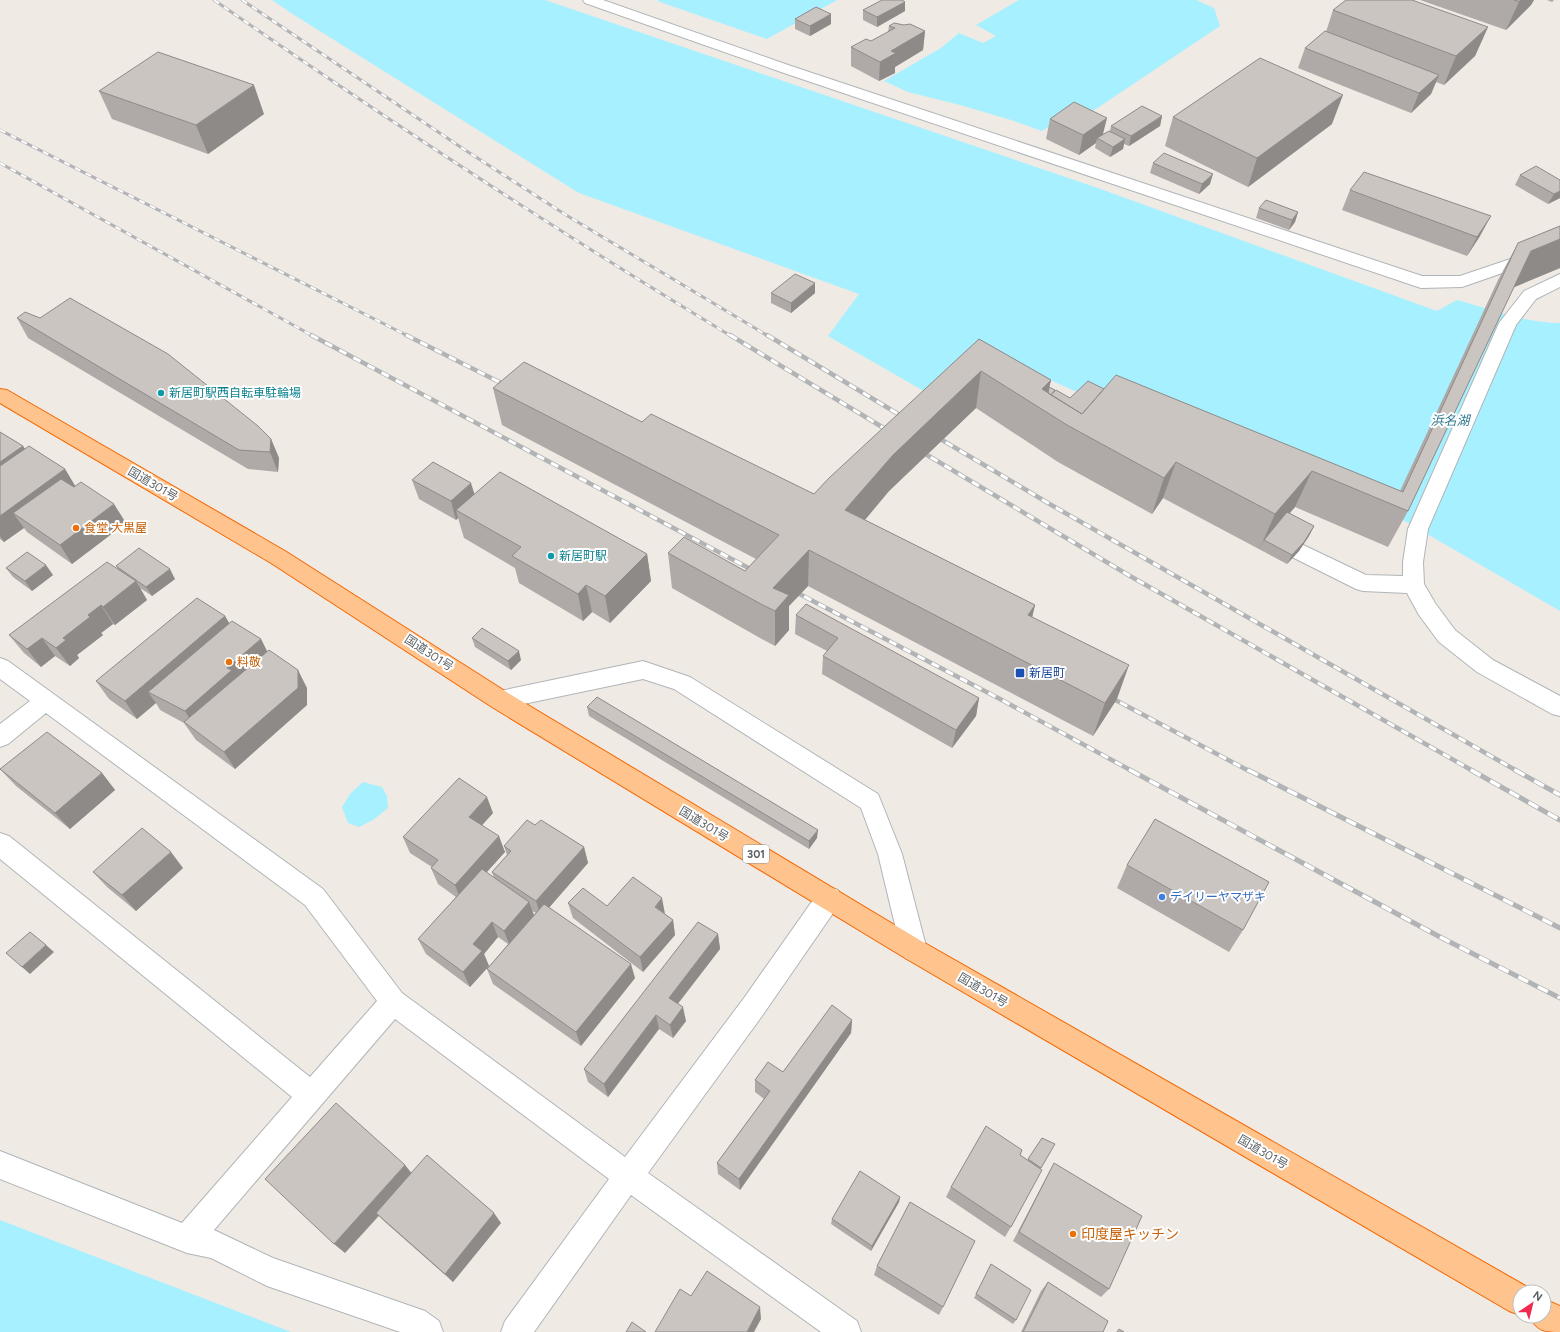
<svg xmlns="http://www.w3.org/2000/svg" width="1560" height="1332" font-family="Figtree,'Noto Sans JP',sans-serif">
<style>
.water{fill:#a6f0ff}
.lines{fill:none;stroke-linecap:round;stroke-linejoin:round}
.minor-casing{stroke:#b0b5b8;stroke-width:2}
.highway-casing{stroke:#f56700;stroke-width:2}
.minor{fill:#fff;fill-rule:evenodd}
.highway{fill:#ffc38d;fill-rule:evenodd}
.rail-far2-casing{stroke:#b2b3b4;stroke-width:3}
.rail-far1-casing{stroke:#b2b3b4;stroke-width:4.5}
.rail-casing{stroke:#b2b3b4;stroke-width:5}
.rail-far2{stroke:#fff;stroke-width:2;stroke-dasharray:6;stroke-linecap:butt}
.rail-far1{stroke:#fff;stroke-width:3;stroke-dasharray:8;stroke-linecap:butt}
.rail{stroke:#fff;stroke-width:3.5;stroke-dasharray:11;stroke-linecap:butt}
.wall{fill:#afa9a7;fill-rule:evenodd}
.shaded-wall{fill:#8e8a88}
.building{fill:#cbc5c2;stroke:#8e8a88}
.culture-dot{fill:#0f9aa8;stroke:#fff;stroke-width:1.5}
.food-dot{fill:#e8710a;stroke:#fff;stroke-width:1.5}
.transit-dot{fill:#1a4fb4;stroke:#fff;stroke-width:1.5}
.shop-dot{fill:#3f7fe0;stroke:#fff;stroke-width:1.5}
.labels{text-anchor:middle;stroke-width:4;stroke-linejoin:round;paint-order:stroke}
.shield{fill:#fff;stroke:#8d9294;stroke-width:1}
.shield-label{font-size:11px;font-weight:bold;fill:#5c6366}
.culture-label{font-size:12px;fill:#0d838f;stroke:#fff;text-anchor:start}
.street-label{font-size:12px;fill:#5c6366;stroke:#fff}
.food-label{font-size:12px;fill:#c56008;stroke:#fff;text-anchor:start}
.transit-label{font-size:12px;fill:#164399;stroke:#fff;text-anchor:start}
.shop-label{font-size:12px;fill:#366cbe;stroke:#fff;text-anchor:start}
.water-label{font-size:13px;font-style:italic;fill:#337b92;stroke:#fff}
.near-food-label{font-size:14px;fill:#c56008;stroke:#fff;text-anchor:start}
</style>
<rect width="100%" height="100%" fill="#f0eae5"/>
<path class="water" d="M272,0H545L1095,187L1437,311L1457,300C1491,309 1525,323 1560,323V611L1396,516L1313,496L980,349L936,398L828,336L859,294L579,193L291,13Z
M659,0H837L767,39L657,1Z
M1019,0H1196L1214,8L1220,26L1078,121L1067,115L1042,131L1011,120L960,105L908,92L884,81L941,48L959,33L983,43L996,36L976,25Z
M363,782L382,787L387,796L388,808L373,820L359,827L348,823L342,807L350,794Z
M0,1220L291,1332H0Z"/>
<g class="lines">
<g class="minor-casing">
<path id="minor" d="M583,0H603L791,66L1422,276H1460L1534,251L1540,252L1543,256L1540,260L1462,287L1421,288L1415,286L781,72L585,3Z
M1560,274V287L1536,299L1516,325L1428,529L1423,562L1424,584L1435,603L1455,630L1493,660L1560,696V716L1552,714L1477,672L1439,642L1419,615L1407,593L1363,591L1356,589L1292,557L1289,551L1292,545L1299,543L1366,575L1403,576V562L1408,529L1499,323L1524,291Z
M0,658L8,661L323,889L402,993L625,1157L744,998L820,890L829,887L838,890L841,898L838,906L762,1016L648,1173L857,1321L861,1332H821L631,1195L534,1332H501L505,1321L609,1179L395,1019L214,1230L273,1258L425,1311L439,1321L443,1332H400L267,1286L211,1258L187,1253L0,1179V1151L182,1223L292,1097L0,859V833L9,836L310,1077L377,1001L305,905L46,713L8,744L0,747V724L30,701L0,679Z
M643,661L690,677L878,794L902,854L927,950L923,958L914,962L905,958L901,950L878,854L861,808L674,689L643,679L500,709L492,707L489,700L492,693L500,691Z"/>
</g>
<g class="highway-casing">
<path id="highway" d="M0,389L7,390L285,551L508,693L923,942L1531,1289L1532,1292H1520V1315L1509,1311L905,958L492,707L271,563L0,403Z
M1544,1299L1560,1306V1332C1545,1332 1536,1331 1530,1316H1544Z"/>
</g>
<use href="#minor" class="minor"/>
<use href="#highway" class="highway"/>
<g class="rail-far2-casing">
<path id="rail-far2" d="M214,0C383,117 555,230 731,336
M242,0L465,150L566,215L768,336
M0,130L408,336
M0,163L313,336"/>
</g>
<g class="rail-far1-casing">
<path id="rail-far1" d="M311,335L758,573
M406,335L509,387
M730,335L892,433
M767,335L908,420
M932,434L1053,506L1517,771
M917,449L1130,576L1473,771
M790,589L1000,699L1132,771
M1106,695L1249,771"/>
</g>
<g class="rail-casing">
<path id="rail" d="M1130,770L1440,937L1560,998
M1248,770L1560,928
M1471,770L1560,820
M1515,770L1560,795"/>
</g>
<use href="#rail-far2" class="rail-far2"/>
<use href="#rail-far1" class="rail-far1"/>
<use href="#rail" class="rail"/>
</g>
<path class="wall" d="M1420,0H1534L1531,5L1506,30Z
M1547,0H1554L1552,2Z
M905,2V11L877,27L863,20V10Z
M1333,10L1488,27L1475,56L1444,85L1436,82L1431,94L1411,113L1298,68L1305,48L1326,32Z
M795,19L831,24L810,36L795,29Z
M889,26L925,31L923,50L895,67V73L879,81L851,66V47L871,41L888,32Z
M99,91L264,114L208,154L112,119Z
M1162,116L1160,126L1129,146L1124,144L1123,149L1110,157L1095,148L1096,143L1079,155L1046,139L1050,119L1103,134L1110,131L1111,126Z
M1173,117L1332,124L1248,187L1165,146Z
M1153,163L1210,184L1199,194L1150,173Z
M1520,175L1560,180V198L1548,204L1515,185Z
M1350,190L1480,236L1467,256L1342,210Z
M1259,208L1298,212L1295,222L1289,230L1256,218Z
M1560,226V268L1514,287L1408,511L1388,547L1295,507L1289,514L1314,526L1309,536L1299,551L1287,564L1163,498L1152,514L1058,462L976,408L889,491L865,520L1035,605L1032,617L1117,699L1093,736L808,586L789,606V630L775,646L760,638L672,588L668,553L745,571L756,559L502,425L493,388L642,422L814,494L979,339L1051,380L1049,387L1054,392L1070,398L1104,389L1400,491L1498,280L1518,243Z
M771,293H815L791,313L771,303Z
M17,318L271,439L279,458L278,472L248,469L28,338Z
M0,432L23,446L25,449L65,469L75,486L126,523L72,564L27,532L24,528L4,542L0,539Z
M412,480L474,494L647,554L651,581L610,623L592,612L583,621L519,583L515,568L464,538L458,518L456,520L419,499Z
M116,566L175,579L152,596L140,588L147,600L115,625L113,624L101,633L103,635L77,655L79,658L70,666L55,656L41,667L24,653L9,635L118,569Z
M6,568L53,575L32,591L13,577Z
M796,615L979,698L976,716L952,748L822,674L823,656L827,651L795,634Z
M225,616L229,623L261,639L267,652L307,688V705L235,769L196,740L184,723L160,710L156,703L137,719L109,699L96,681Z
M472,638L521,660L511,670L475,647Z
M587,707L817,838L809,849L589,716Z
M0,769L102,773L115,790L70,829L16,786Z
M493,813L482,825L505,852L486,872L494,878L492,872L507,855L504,846L535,825L584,847L588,863L549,907L635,978L581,1046L493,984L487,969L508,944L498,937L484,954L489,966L470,987L426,954L418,939L456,897L438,884L431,868L432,867L410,853L403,837ZM532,911L536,913L534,915Z
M1127,865L1243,930L1229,952L1117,888Z
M183,868L136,911L107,887L93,872Z
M568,903L607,906L665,914L673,920L675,935L643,972L573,918Z
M718,934L720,949L678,1004L686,1021L673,1038L659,1029L608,1097L588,1082L584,1069Z
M852,1020L851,1033L740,1190L718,1174L717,1163L764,1099L755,1092V1080L783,1072Z
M1042,1138L1041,1169L1011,1227L1005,1237L946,1197L951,1187L1020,1155L1028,1160Z
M1054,1163L1109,1289L1101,1297L1013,1241L1048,1174Z
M411,1173L501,1223L453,1282L386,1223L379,1216L345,1253Z
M900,1197L899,1202L871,1251L831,1224L832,1219Z
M991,1264L1016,1320L1013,1324L974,1298Z
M877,1266L943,1307L939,1315L874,1275Z
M1048,1282L1103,1332H1021L1041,1291Z"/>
<path class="shaded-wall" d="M1521,0H1534L1531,5L1506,30L1519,2Z
M905,2V11L877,27V17Z
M831,14V24L810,36V26Z
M1488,27L1475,56L1444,85L1456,56Z
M925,31L923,50L895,67V73L879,81L880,62L891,51Z
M1439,75L1431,94L1411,113L1419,93Z
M254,85L264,114L208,154L196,125Z
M1343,95L1332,124L1248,187L1257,158Z
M1162,116L1160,126L1129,146L1131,136Z
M1107,118L1102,138H1097L1096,143L1079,155L1083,135Z
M1125,139L1123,149L1110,157L1113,147Z
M1213,174L1210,184L1199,194L1202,184Z
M1560,191V198L1548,204L1554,194Z
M1298,212L1295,222L1289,230L1292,220Z
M1491,216L1480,236L1467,256L1477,237Z
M1560,239V268L1510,289L1531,251Z
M815,283V293L791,313V303Z
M981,371L976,408L889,491L843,546L845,510L893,455Z
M1051,380L1046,401L1055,390L1053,400L1045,410L1039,406V407L1042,389Z
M271,439L279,458L278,472L270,452Z
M23,446L35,465L0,491V462Z
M1176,462L1163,498L1152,514L1164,478Z
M65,469L77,489L13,513L24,528L4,542L0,536V516Z
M1312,471L1295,507L1266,541L1264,540L1259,550L1275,514Z
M471,483L477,502L456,510L458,518L456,520L451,501Z
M114,504L126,523L72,564L60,545Z
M1314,526L1309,536L1299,551L1287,564L1292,555Z
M809,550L808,586L789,606V630L775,646V611L773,588Z
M647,554L651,581L610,623L605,596Z
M46,565L53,575L32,591L25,581Z
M170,569L175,579L152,596L146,587Z
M136,581L147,600L115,625L103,607Z
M586,585L592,612L583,621L578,594Z
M101,605L113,624L101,633L103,635L77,655L79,658L70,666L56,648L63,638L88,615Z
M1035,605L1027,639L1028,615Z
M225,616L236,635L148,692L156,703L137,719L125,701Z
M42,638L55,656L41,667L27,649Z
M261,639L270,657L196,729L185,711L227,668Z
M519,651L521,660L511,670L508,661Z
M1129,665L1117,699L1093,736L1105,703Z
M298,670L307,688V705L235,769L224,752Z
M979,698L976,716L952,748L956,730Z
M102,773L115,790L70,829L55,813Z
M487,797L493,813L475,833L469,817Z
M818,830L817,838L809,849V841Z
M499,836L505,852L461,901L455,885Z
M584,847L588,863L541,917L536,901Z
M171,852L183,868L136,911L122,895Z
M662,898L665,914L655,907Z
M529,902L535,918L510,946L504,931Z
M673,920L675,935L643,972L640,957Z
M492,922L498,937L484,954L489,966L470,987L463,972L473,944Z
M718,934L720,949L671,1012L669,998Z
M46,945L54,952L30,974L22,967Z
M631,964L635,978L581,1046L576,1032Z
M683,1007L686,1021L673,1038L670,1025Z
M656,1015L659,1029L608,1097L604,1084Z
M852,1020L851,1033L740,1190L739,1179Z
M405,1165L414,1176L345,1253L334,1244Z
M900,1197L899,1202L871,1251L872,1246Z
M494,1213L501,1223L453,1282L445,1274Z
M760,1307L761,1319L754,1332H747Z"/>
<path class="building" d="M882,0H902L905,2L877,17L863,10Z
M1346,0H1412L1488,27L1456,56L1333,10Z
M1514,0H1521L1519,2Z
M816,7L831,14L810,26L795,19Z
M894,23L904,25L910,24L925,31L891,51L896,53L880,62L851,47L866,39L871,41L895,28L889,26Z
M1325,31L1439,75L1419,93L1305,48Z
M158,52L254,85L196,125L99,91Z
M1260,58L1343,95L1257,158L1173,117Z
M1074,102L1107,118L1083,135L1050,119Z
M1142,106L1162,116L1131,136L1111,126Z
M1109,131L1125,139L1113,147L1097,138Z
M1164,153L1213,174L1202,184L1153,163Z
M1536,166L1560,180V191L1554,194L1520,175Z
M1364,172L1491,216L1477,237L1350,190Z
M1266,200L1298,212L1292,220L1259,208Z
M1560,226V239L1531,251L1408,511L1312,471L1275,514L1176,462L1164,478L1067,425L981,371L893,455L845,510L1035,605L1028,615L1129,665L1105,703L809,550L773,588L789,595L775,611L759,603L668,553L684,537L745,571L779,535L493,388L524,362L642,422L651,414L814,494L829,478L979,339L1051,380L1042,389L1082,414L1116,375L1403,492L1518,243Z
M795,274L815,283L791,303L771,293Z
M70,298L168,354L258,426L271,439L270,452L239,450L17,318L25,312L40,318Z
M1088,381L1104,389L1082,414L1051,395L1056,390L1070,398Z
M1049,387L1055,390L1051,395L1048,393Z
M0,432L23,446L0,462Z
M29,446L65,469L0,516V466Z
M433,462L471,483L451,501L412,480Z
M500,472L647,554L605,596L586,585L578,594L512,556L521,547L456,510Z
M61,479L74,487L81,482L114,504L60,545L13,513Z
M1287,512L1314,526L1304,542L1292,555L1264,540Z
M139,548L170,569L146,587L116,566Z
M27,552L46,565L25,581L6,568Z
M107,562L136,581L103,607L101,605L88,615L90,617L63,638L66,640L56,648L42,638L27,649L9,635Z
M197,598L225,616L125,701L96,681Z
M806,604L979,698L956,730L823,656L838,638L796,615Z
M232,621L261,639L227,668L232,670L185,711L148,692Z
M482,628L519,651L508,661L472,638Z
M269,650L298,670V688L224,752L184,722Z
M597,697L818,830L809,841L587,707Z
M47,732L102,773L55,813L0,769Z
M459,778L487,797L469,817L499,836L455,885L431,868L438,860L403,837Z
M1155,819L1269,882L1243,930L1127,865Z
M527,820L535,825L541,820L584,847L536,901L492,872L511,851L504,846Z
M142,828L171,852L122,895L93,872Z
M482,869L529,902L504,931L492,922L473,944L482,951L463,972L418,939Z
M633,877L662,898L655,907L673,920L640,957L568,903L583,888L607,906Z
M544,904L631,964L576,1032L487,969Z
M698,922L718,934L669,998L683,1007L670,1025L656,1015L604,1084L584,1069Z
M30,932L46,945L22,967L6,953Z
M832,1005L852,1020L739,1179L717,1163L770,1091L755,1080L768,1062L783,1072Z
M336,1103L405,1165L334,1244L265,1179Z
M986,1126L1022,1150L1020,1155L1042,1170L1011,1227L951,1187Z
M1042,1138L1055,1144L1041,1168L1028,1159Z
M427,1155L494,1213L445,1274L376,1213Z
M1054,1163L1142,1216L1109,1289L1019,1232Z
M860,1171L900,1197L872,1246L832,1219Z
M910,1202L975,1241L943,1307L877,1266Z
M991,1264L1031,1290L1016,1320L976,1294Z
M707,1271L760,1307L747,1332H655L680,1289L691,1296Z
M1048,1282L1108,1321L1103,1332H1023Z
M632,1322L646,1332H626Z
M1119,1329L1124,1332H1117Z"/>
<g class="culture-dot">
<circle cx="161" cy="393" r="4"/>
<circle cx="551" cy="556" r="4"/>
</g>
<g class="food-dot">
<circle cx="76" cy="528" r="4"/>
<circle cx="229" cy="662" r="4"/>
<circle cx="1073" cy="1234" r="4"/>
</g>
<rect class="transit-dot" x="1015" y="668" width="10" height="10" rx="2"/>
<circle class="shop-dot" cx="1162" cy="897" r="4"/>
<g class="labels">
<rect class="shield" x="743" y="845" width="26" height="18" rx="3"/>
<g class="shield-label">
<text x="756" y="858">301</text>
</g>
<g class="culture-label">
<text x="169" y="397">新居町駅西自転車駐輪場</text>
<text x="559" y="560">新居町駅</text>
</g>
<g class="street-label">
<text transform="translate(153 484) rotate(30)" y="4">国道301号</text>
<text transform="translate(429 653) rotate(33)" y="4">国道301号</text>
<text transform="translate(704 824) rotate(31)" y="4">国道301号</text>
<text transform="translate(983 990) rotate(30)" y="4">国道301号</text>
<text transform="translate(1263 1152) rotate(30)" y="4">国道301号</text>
</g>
<g class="food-label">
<text x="84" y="532">食堂 大黒屋</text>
<text x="237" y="666">料敬</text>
</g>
<g class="transit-label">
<text x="1029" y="677">新居町</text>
</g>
<g class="shop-label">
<text x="1170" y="901">デイリーヤマザキ</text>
</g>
<g class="water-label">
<text x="1450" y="425">浜名湖</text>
</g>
<g class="near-food-label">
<text x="1081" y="1239">印度屋キッチン</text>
</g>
</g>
<g transform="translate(1532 1304) rotate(35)"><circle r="19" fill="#ffffff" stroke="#bec1c2"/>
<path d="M0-3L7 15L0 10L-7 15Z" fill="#f2284f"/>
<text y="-6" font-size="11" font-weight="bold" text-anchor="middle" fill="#5c6366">N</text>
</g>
</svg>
